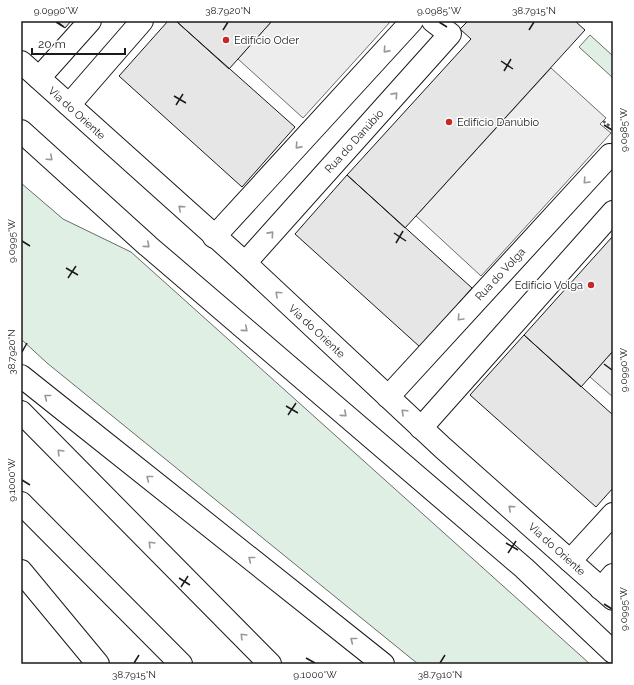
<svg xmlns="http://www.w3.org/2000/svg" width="634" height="685" font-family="Raleway,sans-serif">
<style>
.green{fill:#e0efe3;stroke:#6a6a6a}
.parking{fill:#ededed;stroke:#6a6a6a}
.building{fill:#e6e6e6;stroke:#1a1a1a}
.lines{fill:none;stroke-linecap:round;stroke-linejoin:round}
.minor-casing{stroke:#1a1a1a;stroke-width:24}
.tertiary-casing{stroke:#1a1a1a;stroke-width:24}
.trunk-casing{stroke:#1a1a1a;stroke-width:24}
.path{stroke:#5f5f5f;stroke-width:2.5;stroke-dasharray:3 2;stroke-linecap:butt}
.minor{stroke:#fff;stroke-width:22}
.tertiary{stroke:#fff;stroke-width:22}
.trunk{stroke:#fff;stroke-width:22}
.oneway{stroke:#989898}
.ticks{fill:none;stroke:#1a1a1a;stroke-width:1.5}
.poi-dot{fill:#c62828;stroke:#fff;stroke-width:1.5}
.labels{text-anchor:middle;stroke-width:3;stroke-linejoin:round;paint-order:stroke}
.poi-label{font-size:11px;fill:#1a1a1a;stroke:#fff;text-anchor:start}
.street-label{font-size:11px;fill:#1a1a1a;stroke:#fff}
.neatline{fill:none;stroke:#1a1a1a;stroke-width:1.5}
.ticks-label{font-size:10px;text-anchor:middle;fill:#1a1a1a}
</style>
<rect width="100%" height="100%" fill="#fff"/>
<path class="green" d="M590,35L613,56V78L579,47Z
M21,183L63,219L131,252L590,664H418L47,363L21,339Z"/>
<path class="parking" d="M272,21H391L303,118L238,59Z
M551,68L606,118L600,124L611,133L481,276L416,216Z
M613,351V397L590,377Z"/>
<path class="building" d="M57,21H71L65,28Z
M168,21H176L295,127L242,187L119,76Z
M176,21H272L229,69Z
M468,21H575L585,30L405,228L347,175L471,39L460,29Z
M347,175L472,288L420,347L295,234Z
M613,236V351L581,387L524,335Z
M524,335L613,415V488L596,507L470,395Z"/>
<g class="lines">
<g class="minor-casing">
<path id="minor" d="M39,78L90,21
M69,105L142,21
M214,237L412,21
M245,263L450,34L433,21
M388,397L610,155L613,158
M421,428L613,212
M570,561L613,514
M601,589L613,575"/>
</g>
<g class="tertiary-casing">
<path id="tertiary" d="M21,62L245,263L443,448L613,599
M21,131L148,246L524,568L613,652"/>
</g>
<g class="trunk-casing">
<path id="trunk" d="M21,376L383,664
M21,412L270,664
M21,503L181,664
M21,571L98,664"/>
</g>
<path class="path" d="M603,121L611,127"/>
<use href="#minor" class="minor"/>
<use href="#tertiary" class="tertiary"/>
<use href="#trunk" class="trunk"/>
</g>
<defs><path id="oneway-chevron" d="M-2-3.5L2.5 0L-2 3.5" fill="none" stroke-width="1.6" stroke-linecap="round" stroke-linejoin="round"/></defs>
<g class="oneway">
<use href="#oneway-chevron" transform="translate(386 50) rotate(132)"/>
<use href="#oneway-chevron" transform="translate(395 95) rotate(-48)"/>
<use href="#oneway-chevron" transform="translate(298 146) rotate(132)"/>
<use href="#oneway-chevron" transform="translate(50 158) rotate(42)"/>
<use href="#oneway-chevron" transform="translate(586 181) rotate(133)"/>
<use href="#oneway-chevron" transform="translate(181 208) rotate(-138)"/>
<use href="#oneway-chevron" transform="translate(271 234) rotate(-48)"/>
<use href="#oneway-chevron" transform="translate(147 245) rotate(41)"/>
<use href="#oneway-chevron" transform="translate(278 294) rotate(-137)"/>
<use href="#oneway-chevron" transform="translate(460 318) rotate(133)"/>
<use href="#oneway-chevron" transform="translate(245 329) rotate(41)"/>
<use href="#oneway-chevron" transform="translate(47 397) rotate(-142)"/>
<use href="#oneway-chevron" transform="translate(404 412) rotate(-137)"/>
<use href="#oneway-chevron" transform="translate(344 414) rotate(41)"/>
<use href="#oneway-chevron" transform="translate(60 452) rotate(-135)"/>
<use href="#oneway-chevron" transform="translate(149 478) rotate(-142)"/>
<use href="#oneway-chevron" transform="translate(511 508) rotate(-138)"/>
<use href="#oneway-chevron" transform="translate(151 544) rotate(-135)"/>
<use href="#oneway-chevron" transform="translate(251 559) rotate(-142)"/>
<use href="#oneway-chevron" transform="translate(243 636) rotate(-135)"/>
<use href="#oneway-chevron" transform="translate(353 640) rotate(-142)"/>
</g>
<path class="ticks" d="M56,22L64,27M439,22L447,27M223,30L228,22M529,30L534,22M501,61L513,69M504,71L511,59M174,96L186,103M176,105L183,94M604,125L612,130M394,233L406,241M22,241L30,246M396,243L403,231M66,268L78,275M68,278L76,266M22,352L27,343M604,364L612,370M286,406L298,413M288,415L296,403M22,480L30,485M506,543L518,550M508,553L516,541M179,578L190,585M181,587L188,576M604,604L612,609M306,658L315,663M134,663L139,655M440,663L445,655"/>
<g class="poi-dot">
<circle cx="226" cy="40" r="4"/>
<circle cx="449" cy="122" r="4"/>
<circle cx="591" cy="285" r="4"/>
</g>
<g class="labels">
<g class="poi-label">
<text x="234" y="44">Edifício Oder</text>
<text x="457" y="126">Edifício Danúbio</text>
<text x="583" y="289" text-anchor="end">Edifício Volga</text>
</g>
<g class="street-label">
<text transform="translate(77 113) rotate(42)" y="4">Via do Oriente</text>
<text transform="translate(354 141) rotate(-48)" y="4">Rua do Danúbio</text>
<text transform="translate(500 274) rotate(-47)" y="4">Rua do Volga</text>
<text transform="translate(317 331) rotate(43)" y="4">Via do Oriente</text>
<text transform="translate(557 549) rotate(42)" y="4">Via do Oriente</text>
</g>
</g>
<rect width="634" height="685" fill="none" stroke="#ffffff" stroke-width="44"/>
<path d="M32 48v6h93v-6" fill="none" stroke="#1a1a1a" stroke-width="2"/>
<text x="38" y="48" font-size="12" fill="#1a1a1a" stroke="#ffffff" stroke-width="3" paint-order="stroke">20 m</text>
<rect x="22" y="22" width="590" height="641" class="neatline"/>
<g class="ticks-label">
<text x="56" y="14">9.0990°W</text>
<text x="228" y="14">38.7920°N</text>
<text x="439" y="14">9.0985°W</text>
<text x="534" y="14">38.7915°N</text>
<text transform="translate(623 130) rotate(-90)" y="4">9.0985°W</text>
<text transform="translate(11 241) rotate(-90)" y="4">9.0995°W</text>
<text transform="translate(11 352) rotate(-90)" y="4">38.7920°N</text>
<text transform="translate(623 370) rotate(-90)" y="4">9.0990°W</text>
<text transform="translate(11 480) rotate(-90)" y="4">9.1000°W</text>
<text transform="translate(623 609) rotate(-90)" y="4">9.0995°W</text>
<text x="134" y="678">38.7915°N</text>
<text x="315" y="678">9.1000°W</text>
<text x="440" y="678">38.7910°N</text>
</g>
</svg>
